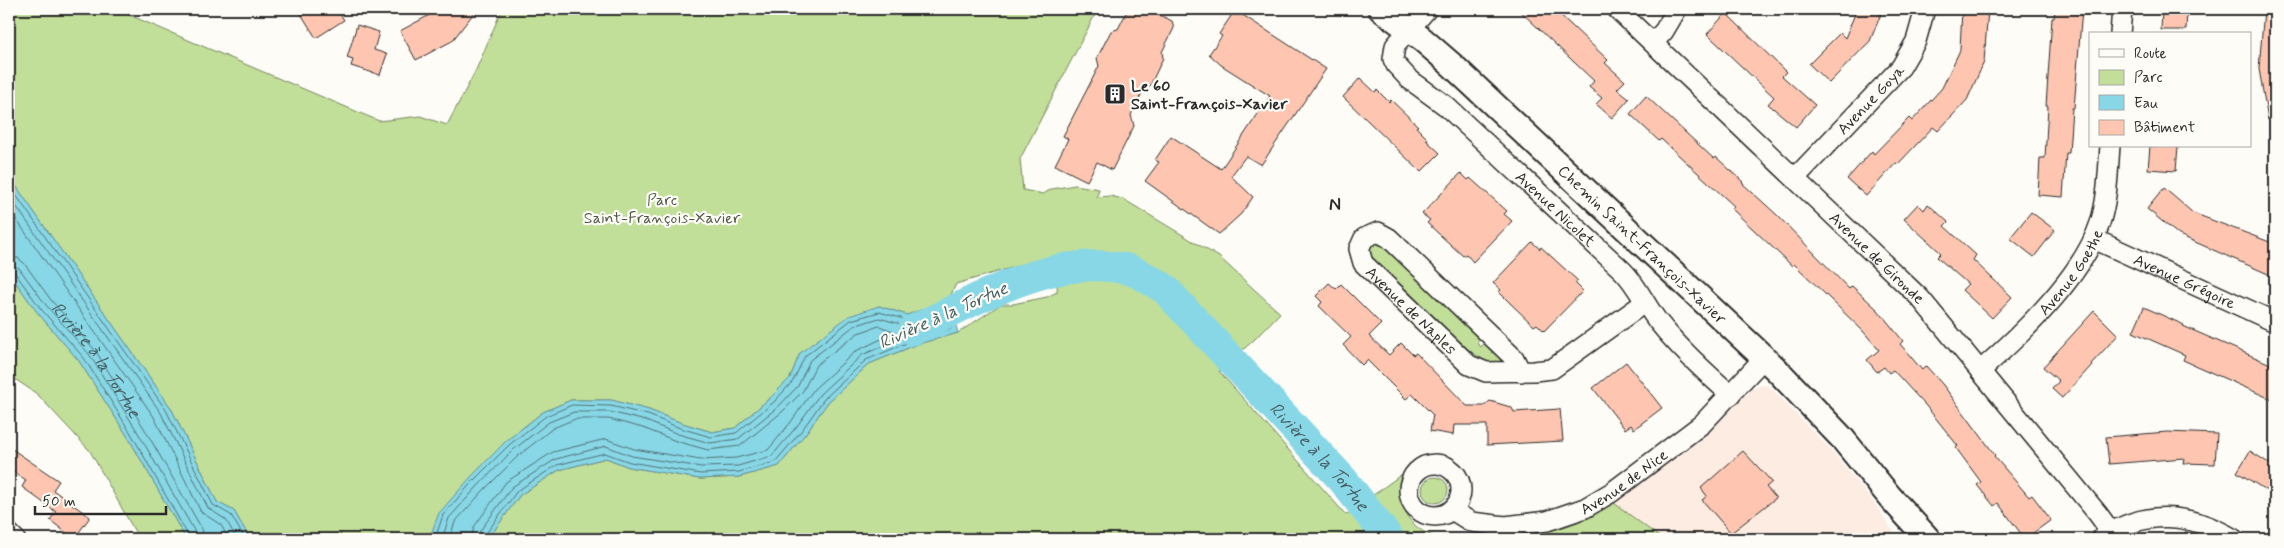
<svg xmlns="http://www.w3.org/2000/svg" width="2284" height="548" font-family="Mynerve,sans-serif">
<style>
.built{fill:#fdece2}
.green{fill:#c1df98;stroke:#768562}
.water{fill:#88d7e6;stroke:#63929b}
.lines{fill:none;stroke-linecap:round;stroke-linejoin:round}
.shore{stroke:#507076;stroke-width:1}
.river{stroke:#88d7e6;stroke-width:31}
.building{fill:#fec6b1;stroke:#2b2b2b}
.minor-casing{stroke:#2b2b2b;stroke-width:22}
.tertiary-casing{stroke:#2b2b2b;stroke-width:28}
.minor{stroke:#fdfcf7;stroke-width:19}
.tertiary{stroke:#fdfcf7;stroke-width:24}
.labels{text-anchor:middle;stroke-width:4.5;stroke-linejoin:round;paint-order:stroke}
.poi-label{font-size:16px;font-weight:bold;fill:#2b2b2b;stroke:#fdfcf7;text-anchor:start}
.street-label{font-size:16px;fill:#2b2b2b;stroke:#fdfcf7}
.park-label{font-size:16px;fill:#505846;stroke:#fdfcf7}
.neighbourhood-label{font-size:18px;font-weight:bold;fill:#2b2b2b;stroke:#fdfcf7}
.water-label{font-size:18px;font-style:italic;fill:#475f63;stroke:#fdfcf7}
</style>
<rect width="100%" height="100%" fill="#fdfcf7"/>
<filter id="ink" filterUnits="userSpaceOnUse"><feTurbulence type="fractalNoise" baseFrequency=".02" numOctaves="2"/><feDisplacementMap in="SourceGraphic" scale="10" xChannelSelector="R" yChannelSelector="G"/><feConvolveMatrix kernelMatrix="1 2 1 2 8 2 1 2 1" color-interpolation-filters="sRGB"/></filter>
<g filter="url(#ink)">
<path class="built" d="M1764,385L1770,387L1828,447L1875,504L1898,539H1662L1614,503L1682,453L1713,426L1749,388L1754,389L1758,386Z"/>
<path class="green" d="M9,9H115L379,121L420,116L447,125L476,70L502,9H1098L1020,159L1023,190L1043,194L1052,189L1075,185L1099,189L1097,197L1110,196L1123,199L1219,257L1280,313L1254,340L1219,371L1346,515L1402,474C1396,500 1406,527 1433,536C1460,546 1541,536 1569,525C1584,520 1599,511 1614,503L1662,539H488L520,495L559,470L606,458L629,467L700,479L739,477L779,466L806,433L828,402L869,364L918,344L958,333L1001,304H1013L1047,297L1057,292L1058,258L1017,266L956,284L949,299L907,315L879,306L800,353L790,378L770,398L735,428L712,432L682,423L649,410L611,400H571L543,412L506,441L429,539H250L234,511L217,502L171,408L9,176Z
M1376,242L1383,244L1480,339L1477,343L1481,347L1484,343L1503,362H1487L1470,351L1372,257L1369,253L1372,244Z
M9,273L37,312L79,361L128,437L186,539H139L90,451L37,394L9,375Z
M1422 490a13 13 0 1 1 26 0a13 13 0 1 1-26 0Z"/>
<path class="water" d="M9,176L171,408L217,502L234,511L250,539H186L128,437L79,361L37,312L9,273Z
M949,299L958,333L918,344L869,364L828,402L806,433L779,466L739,477L700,479L629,467L606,458L559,470L520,495L488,539H429L439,513L470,478L506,441L543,412L571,400H611L649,410L682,423L712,432L735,428L770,398L790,378L800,353L849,316L879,306L907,315Z"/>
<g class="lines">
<g class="shore">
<path d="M9,185L166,410L213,505L231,515L245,539"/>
<path d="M9,196L161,413L208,508L226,520L237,539"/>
<path d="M9,209L154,417L201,512L221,525L229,539"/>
<path id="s1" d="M9,257L18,258L24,263L51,300L95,350L144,428L202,529L204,539"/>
<path d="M9,264L19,268L46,305L89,354L137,431L195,532L197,539"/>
<path d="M9,270L15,273L41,309L84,358L132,435L190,539"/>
<path d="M435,539L443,515L473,481L509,445L546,416L572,405L611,406L648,415L680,428L711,437L736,433L774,402L793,381L805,356L851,320L879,312L908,320L944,307L947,308L951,329L916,339L866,360L824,399L802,430L775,462L739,472L701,474L630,462L605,453L557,465L517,491L485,535V539"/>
<path d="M442,539L449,518L478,486L513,450L549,422L574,412H610L646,421L678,434L710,443L738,439L778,407L798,386L810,360L854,326L879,318L908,326L939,315L942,317L943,325L914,333L862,355L820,394L797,426L772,456L738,466L701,467L632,456L606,446L556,459L512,487L480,531L478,539"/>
<path d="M449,539L455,522L483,491L518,456L553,428L575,419H609L643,428L676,441L708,450L740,446L782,412L803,391L816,365L858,333L879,326L893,331L892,334L856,351L814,389L791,422L768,450L736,458L701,460L634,449L606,439L553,452L506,482L474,527L471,539"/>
</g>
<path class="river" id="s2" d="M913,330C979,299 1052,253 1127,269C1139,272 1153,282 1164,288L1343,480L1389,539"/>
</g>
<path class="building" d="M298,9H337L344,20L316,38Z
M436,9H477L452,41L416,60L400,31L435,12Z
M1128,9H1147L1172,21L1174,28L1162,52L1163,58L1150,86L1145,87L1131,115L1134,126L1112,170L1097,162L1087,181L1055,165L1068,139L1063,136L1099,66L1097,58L1111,31L1118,29Z
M1518,9H1554L1608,60L1605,63L1625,81L1617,89L1629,99L1612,118L1596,104L1602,98L1589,87L1594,81Z
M1857,9H1883L1870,41L1829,83L1809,64L1840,33L1845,38Z
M1962,9H1988L1984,62L1967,100L1938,131L1933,127L1898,164L1896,163L1866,196L1847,179L1872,151L1874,154L1909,118L1912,121L1942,88L1960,50Z
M2055,9H2082L2074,108H2072L2069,153H2066L2063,197L2038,195L2040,158H2045L2048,106H2046L2052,18H2054Z
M2162,9H2187L2186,30H2161Z
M2264,9H2275V119L2268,120L2259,69Z
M1235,10L1326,69L1261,165L1246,156L1231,176L1253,197L1241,214L1219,234L1145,181L1159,162L1155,160L1171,136L1221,169L1270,96L1221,65L1209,54L1222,36L1219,34Z
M1726,13L1786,72L1782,76L1815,105L1796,127L1768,104L1774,97L1707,34Z
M357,25L379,32L374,50L387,54L380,75L351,66L353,60L347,58Z
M1360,78L1375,92L1377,90L1389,102L1391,100L1418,126L1416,127L1428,139L1426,140L1440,153L1421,172L1343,97Z
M1646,96L1714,159L1716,157L1743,182L1742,183L1777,215L1849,289L1852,286L1878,310L1903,341L1900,344L1922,370L1926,366L1943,385L1995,455L1994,456L2029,497L2032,495L2051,520L2025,539L1998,503L1994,506L1977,485L1981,482L1956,448L1958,446L1926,406L1893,370L1889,373L1884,367L1877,372L1867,360L1879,350L1863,331L1794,264L1792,266L1732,209L1734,206L1661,139L1659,141L1630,114Z
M2150,146H2178L2176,171L2148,169Z
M1461,173L1468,180L1470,178L1507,211L1504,214L1512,221L1473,262L1466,254L1463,256L1427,223L1430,220L1422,214Z
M2164,188L2193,213L2275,244V277L2179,235L2147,209Z
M1918,204L1924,210L1928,204L1948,222L1944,226L1976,255L1973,260L2012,297L1992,318L1962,290L1968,284L1937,257L1941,253L1904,219Z
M2031,212L2055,230L2034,257L2010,238Z
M1532,242L1540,249L1541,247L1566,270L1578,281L1575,283L1583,291L1544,331L1537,324L1534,326L1510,303L1499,292L1501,290L1493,283Z
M1329,283L1336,289L1341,284L1381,324L1369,336L1389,355L1401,343L1413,355L1416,353L1467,406H1484L1490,401L1507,406L1512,408L1514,412L1560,409L1563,441L1487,445V425H1454L1453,435L1430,431L1433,415L1412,394L1406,399L1367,360L1362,365L1343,345L1351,337L1319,306L1322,302L1316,296Z
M2144,307L2184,325L2183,326L2275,366V391L2271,399L2183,360L2185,355L2133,332Z
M2094,311L2118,335L2091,364L2092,365L2062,398L2052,389L2059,381L2043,367Z
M1626,362L1662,408L1634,429L1631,425L1625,429L1593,388Z
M2167,432L2217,434L2215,464L2183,463L2184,458L2109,464L2106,437Z
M9,447L59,481L53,490L90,517L74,539L50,520L56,512L22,487L26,480L9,469Z
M1743,451L1772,482L1766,487L1776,498L1731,533L1702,500L1707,496L1701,488Z
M2250,451L2275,467V496L2237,472Z"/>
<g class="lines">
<g class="minor-casing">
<g id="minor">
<path id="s3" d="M1427,9L1395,46L1393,59L1396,65L1409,79L1446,106L1623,271C1638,286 1646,307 1660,324C1681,350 1706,373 1731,395"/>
<path id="s4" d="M1617,9L1920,298L2098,514L2111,532"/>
<path d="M2120,34L2122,9"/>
<path d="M1653,43L1664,31L1677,9"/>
<path id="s5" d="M1795,178L1901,67L1916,41L1925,9"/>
<path id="s6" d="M2094,239L2275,322"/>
<path id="s7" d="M1980,371C2022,334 2083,276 2100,223C2108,198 2108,171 2110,146"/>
<path id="s8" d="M1521,372L1514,358L1389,238L1378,232L1364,238L1359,249L1363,263L1469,365L1486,372L1534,371L1552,369L1644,303"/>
<circle cx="1435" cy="490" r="26"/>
<path id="s9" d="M1452,510L1471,522L1505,526L1547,521L1585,508L1612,492L1702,424L1764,358"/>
<path d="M9,533L15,539"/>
<path d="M2102,538C2146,508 2190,513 2234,539"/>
</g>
</g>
<g class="tertiary-casing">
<g id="tertiary">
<path id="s10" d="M1381,9L1423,40L1453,66L1777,370L1842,438L1890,497L1928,539"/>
</g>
</g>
<use href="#minor" class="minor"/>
<use href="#tertiary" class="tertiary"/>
</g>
</g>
<defs>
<g id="building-square" transform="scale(1.125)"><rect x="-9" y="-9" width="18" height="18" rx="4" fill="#2b2b2b" stroke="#fdfcf7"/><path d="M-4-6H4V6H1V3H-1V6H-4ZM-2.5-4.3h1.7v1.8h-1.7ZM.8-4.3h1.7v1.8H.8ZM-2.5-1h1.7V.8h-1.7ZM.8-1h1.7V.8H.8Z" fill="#fff"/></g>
</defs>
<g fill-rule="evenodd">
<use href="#building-square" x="1115" y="94"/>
</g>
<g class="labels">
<g class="poi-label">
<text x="1131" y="91">Le 60<tspan x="1131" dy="18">Saint-François-Xavier</tspan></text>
</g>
<g class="street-label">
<text dy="6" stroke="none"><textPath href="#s5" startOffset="109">Avenue Goya</textPath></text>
<text dy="6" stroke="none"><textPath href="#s3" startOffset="284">Avenue Nicolet</textPath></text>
<text dy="6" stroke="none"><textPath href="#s10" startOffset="352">Chemin Saint-François-Xavier</textPath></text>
<text dy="6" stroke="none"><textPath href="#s4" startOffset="360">Avenue de Gironde</textPath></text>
<text dy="6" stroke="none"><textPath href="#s7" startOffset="135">Avenue Goethe</textPath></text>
<text dy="6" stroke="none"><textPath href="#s6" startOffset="100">Avenue Grégoire</textPath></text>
<text dy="6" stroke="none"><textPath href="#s8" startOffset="311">Avenue de Naples</textPath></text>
<text dy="6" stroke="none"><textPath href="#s9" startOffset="186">Avenue de Nice</textPath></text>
</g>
<g class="park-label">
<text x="662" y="205">Parc<tspan x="662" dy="18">Saint-François-Xavier</tspan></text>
</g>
<g class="neighbourhood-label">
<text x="1335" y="210">N</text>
</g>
<g class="water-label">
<text transform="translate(943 315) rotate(-24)" y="6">Rivière à la Tortue</text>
<text dy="6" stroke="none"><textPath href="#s1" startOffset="138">Rivière à la Tortue</textPath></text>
<text dy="6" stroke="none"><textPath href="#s2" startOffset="498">Rivière à la Tortue</textPath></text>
</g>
</g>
<rect width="2284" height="548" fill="none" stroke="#fdfcf7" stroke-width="30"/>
<rect x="15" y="15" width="2254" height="518" fill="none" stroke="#2b2b2b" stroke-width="2" filter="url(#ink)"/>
<rect x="2089" y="32" width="162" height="115" fill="#fdfcf7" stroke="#a9a8a5"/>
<rect x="2099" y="49" width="25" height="8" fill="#fdfcf7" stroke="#a9a8a5"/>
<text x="2134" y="58" font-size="15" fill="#2b2b2b">Route</text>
<rect x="2099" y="70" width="25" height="15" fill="#c1df98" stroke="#a9a8a5"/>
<text x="2134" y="82" font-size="15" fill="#2b2b2b">Parc</text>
<rect x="2099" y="95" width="25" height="15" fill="#88d7e6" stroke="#a9a8a5"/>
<text x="2134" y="108" font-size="15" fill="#2b2b2b">Eau</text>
<rect x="2099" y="120" width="25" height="15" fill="#fec6b1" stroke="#a9a8a5"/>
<text x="2134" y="132" font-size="15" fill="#2b2b2b">Bâtiment</text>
<path d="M35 506v8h131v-8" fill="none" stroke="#2b2b2b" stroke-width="2.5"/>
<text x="42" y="506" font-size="15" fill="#2b2b2b" stroke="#fdfcf7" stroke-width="4" paint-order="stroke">50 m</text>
</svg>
